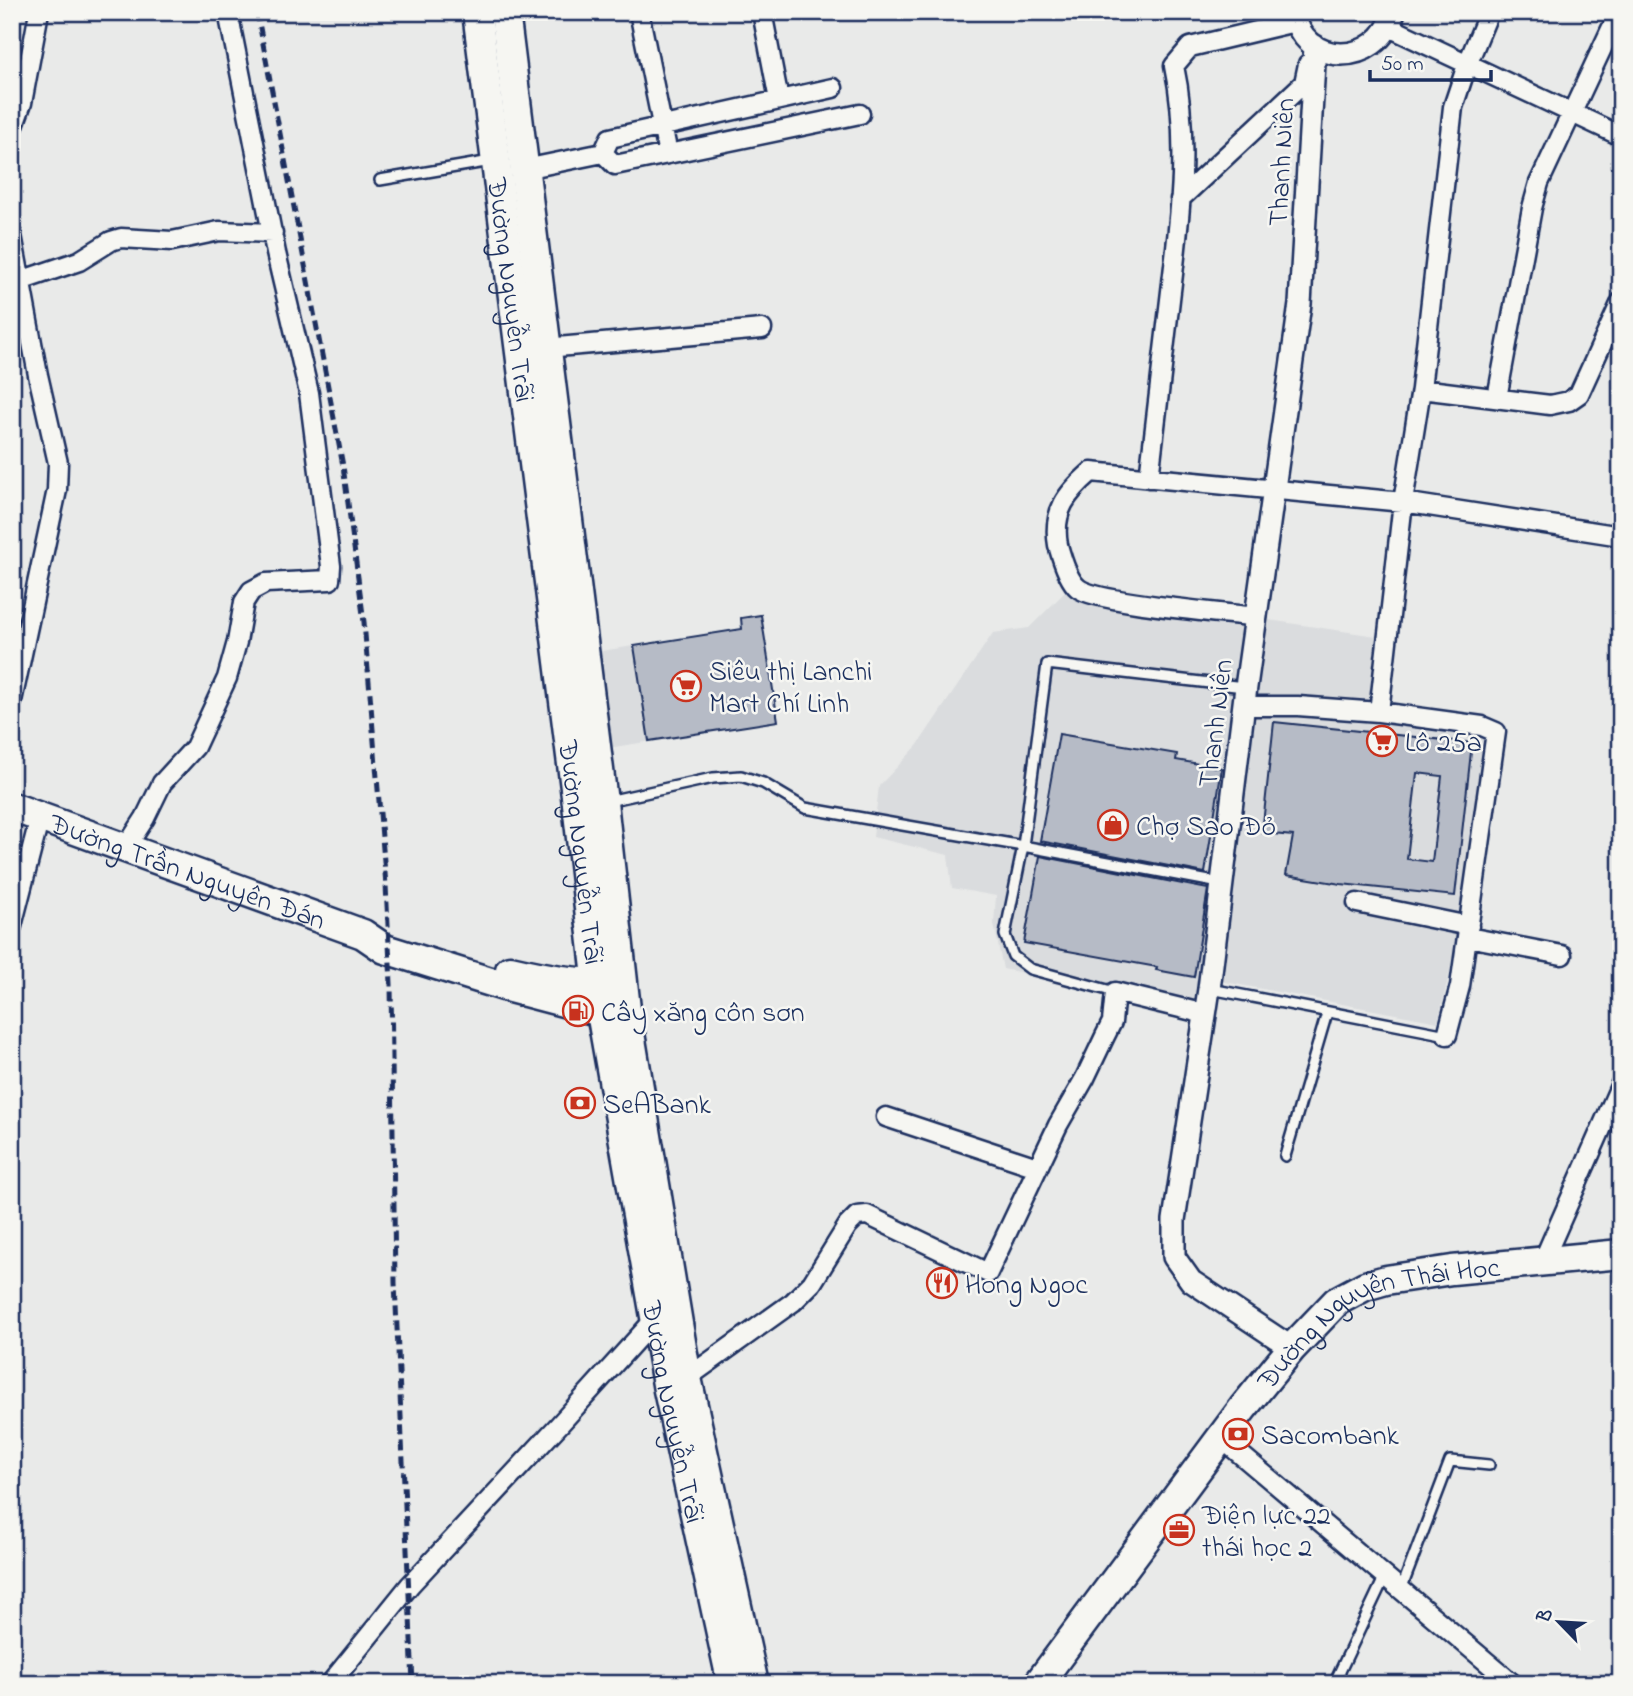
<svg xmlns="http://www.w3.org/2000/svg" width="1633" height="1696" font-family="'Indie Flower',sans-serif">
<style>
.built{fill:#dadcde}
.building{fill:#b6bbc6;stroke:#1b2f5e;stroke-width:2;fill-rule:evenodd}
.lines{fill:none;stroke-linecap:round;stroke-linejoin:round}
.service-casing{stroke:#1b2f5e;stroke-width:14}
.minor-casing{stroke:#1b2f5e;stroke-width:23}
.tertiary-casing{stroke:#1b2f5e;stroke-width:26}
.trunk-casing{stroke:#1b2f5e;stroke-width:33}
.service{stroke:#f6f6f2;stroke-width:9}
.minor{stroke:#f6f6f2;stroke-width:18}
.tertiary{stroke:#f6f6f2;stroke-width:21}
.trunk{stroke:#f6f6f2;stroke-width:28}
.rail{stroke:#1b2f5e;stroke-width:5;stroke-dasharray:10 5;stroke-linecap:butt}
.labels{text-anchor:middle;stroke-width:5;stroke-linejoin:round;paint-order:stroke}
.street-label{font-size:28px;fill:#1b2f5e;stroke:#f6f6f2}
.poi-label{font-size:28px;fill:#1b2f5e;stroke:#f6f6f2;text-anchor:start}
</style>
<rect width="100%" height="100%" fill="#e9eae9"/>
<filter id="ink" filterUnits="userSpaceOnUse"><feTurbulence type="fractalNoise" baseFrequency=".0143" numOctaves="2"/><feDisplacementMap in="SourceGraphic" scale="14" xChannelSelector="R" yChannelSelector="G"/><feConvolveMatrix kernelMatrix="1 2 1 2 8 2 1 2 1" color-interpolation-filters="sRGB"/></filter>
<g filter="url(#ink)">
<path class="built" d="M1067,590L1376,636L1369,708L1486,732L1465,906L1438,1022L1225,982H1198L1197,1005L1003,969L994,924L996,896L952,888L948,855L873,837L879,786L917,746L993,633L1029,628Z
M761,615L778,721L608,748L595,652L742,629L741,618Z"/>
<path class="building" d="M761,615L778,721L649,741L634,646L742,629L741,618Z
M1274,722L1472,743L1455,896L1341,884L1286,875L1293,836L1262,833ZM1417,773L1442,776L1432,862L1407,859Z
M1059,734L1177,754L1176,760L1222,768L1205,873L1040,841Z
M1040,856L1208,889L1194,977L1156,970L1157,967L1024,943Z"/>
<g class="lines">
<g class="service-casing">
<path id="service" d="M380,180L491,161
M608,801L713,778L741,776L763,783L805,808L1023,846L1220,883
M1211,989L1447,1035
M1115,992L1030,969L1013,956L1005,935L1023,846L1047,664L1244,687
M1285,1156L1327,1013
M1401,1590L1450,1461L1489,1465
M1334,1684L1385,1576"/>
</g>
<g class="minor-casing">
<path id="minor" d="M639,12L668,154
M762,12L779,100
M1389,27L1621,136
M12,131L22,103L39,12
M603,153L615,165L860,114
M603,153L610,138L833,88
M525,169L603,153
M1180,199L1304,83L1308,64
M12,235L38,375L58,463L57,490L12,701
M20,281L79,261L111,241L121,238L172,241L219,231L273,233
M546,348L762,329
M1421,389L1550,405L1569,401L1579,394L1621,302
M1497,398L1532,208L1539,183L1619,12
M1149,478C1156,416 1164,354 1171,291C1180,217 1190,140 1174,66L1190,47L1295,22
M1257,617C1226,613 1096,603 1078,588C1068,580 1061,556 1058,545C1052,511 1067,493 1091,472L1403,502L1621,536
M1244,706H1298L1379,712
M125,849L145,818L162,783L195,747L227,678L237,642L244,602L251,591L266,583L330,580L331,566L309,393L276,253L228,12
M1357,903L1469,926
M12,926L40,817
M1468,937L1562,955
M1447,1035L1460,986L1496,732L1482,726L1379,712L1403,502L1421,389L1453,107L1467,65L1489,12
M886,1117L1037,1167
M1543,1261L1621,1084
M687,1378L793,1302L812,1283L848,1225L857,1216L867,1215L988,1273L1058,1125L1085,1078L1105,1036L1112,1022L1115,992L1205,1014
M1221,1438L1513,1684
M330,1684L410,1585L559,1425L655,1319"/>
</g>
<g class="tertiary-casing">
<path id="tertiary" d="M1294,12C1302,67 1378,69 1394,12
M1292,1348L1191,1281L1174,1257V1220L1209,989L1246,687L1300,304L1315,46"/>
</g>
<g class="trunk-casing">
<g id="trunk">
<path id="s1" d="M477,12L577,804L601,1012L668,1390L732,1684"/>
<path d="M505,12L603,802L626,1009L687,1378L754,1684"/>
<path id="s2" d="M12,807L363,934L385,949L510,988L601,1012L617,1010"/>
<path d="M510,970C544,978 580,985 615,983"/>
<path id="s3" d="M1038,1684L1243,1408L1292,1348L1337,1301L1365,1286L1386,1280L1452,1270L1621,1254"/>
</g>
</g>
<use href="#service" class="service"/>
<use href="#minor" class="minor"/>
<use href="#tertiary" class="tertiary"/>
<use href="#trunk" class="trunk"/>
<path class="rail" d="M257,12L343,466L364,622L386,885L391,984L395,1283L413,1684"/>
</g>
</g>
<defs>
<g id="supermarket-ring" transform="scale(1.575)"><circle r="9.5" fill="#f6f6f2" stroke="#c8321e" stroke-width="1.5"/><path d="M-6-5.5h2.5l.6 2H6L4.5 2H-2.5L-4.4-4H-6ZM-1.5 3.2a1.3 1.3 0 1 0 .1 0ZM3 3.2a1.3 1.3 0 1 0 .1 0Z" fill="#c8321e"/></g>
<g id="shop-ring" transform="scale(1.575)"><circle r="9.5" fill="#f6f6f2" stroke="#c8321e" stroke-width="1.5"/><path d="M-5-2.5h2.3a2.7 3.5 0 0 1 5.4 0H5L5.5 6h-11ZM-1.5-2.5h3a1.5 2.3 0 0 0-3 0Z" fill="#c8321e"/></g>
<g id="fuel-ring" transform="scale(1.575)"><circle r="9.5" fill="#f6f6f2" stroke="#c8321e" stroke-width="1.5"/><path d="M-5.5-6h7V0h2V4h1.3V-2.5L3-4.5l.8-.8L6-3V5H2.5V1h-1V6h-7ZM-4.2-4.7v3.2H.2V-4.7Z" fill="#c8321e"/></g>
<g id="bank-ring" transform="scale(1.575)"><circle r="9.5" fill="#f6f6f2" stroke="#c8321e" stroke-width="1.5"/><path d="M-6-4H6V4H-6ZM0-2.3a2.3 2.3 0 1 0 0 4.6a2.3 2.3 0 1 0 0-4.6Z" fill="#c8321e"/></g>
<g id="restaurant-ring" transform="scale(1.575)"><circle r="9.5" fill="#f6f6f2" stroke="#c8321e" stroke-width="1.5"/><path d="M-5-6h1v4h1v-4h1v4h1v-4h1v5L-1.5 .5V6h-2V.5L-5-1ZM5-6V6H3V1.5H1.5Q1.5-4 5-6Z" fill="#c8321e"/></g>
<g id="office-ring" transform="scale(1.575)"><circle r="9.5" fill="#f6f6f2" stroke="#c8321e" stroke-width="1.5"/><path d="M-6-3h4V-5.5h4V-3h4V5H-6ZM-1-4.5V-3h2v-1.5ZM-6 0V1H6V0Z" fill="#c8321e"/></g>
</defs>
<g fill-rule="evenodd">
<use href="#supermarket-ring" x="686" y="686"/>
<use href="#supermarket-ring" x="1382" y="741"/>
<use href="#shop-ring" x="1113" y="825"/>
<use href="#fuel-ring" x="578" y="1011"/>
<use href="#bank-ring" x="580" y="1103"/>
<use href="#restaurant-ring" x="942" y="1283"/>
<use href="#bank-ring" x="1238" y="1434"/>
<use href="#office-ring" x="1179" y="1530"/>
</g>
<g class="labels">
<g class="street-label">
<text transform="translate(1280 162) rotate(-87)" y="10">Thanh Niên</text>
<text dy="10" stroke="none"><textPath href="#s1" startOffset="280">Đường Nguyễn Trãi</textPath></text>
<text transform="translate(1214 723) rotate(-83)" y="10">Thanh Niên</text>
<text dy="10" stroke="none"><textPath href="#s1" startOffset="847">Đường Nguyễn Trãi</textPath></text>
<text dy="10" stroke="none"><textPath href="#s2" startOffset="187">Đường Trần Nguyên Đán</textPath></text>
<text dy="10" stroke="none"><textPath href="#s3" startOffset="514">Đường Nguyễn Thái Học</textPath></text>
<text dy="10" stroke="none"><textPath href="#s1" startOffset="1414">Đường Nguyễn Trãi</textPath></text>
</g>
<g class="poi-label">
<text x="709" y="680">Siêu thị Lanchi<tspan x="709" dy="32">Mart Chí Linh</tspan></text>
<text x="1405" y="751">Lô 25a</text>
<text x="1136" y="835">Chợ Sao Đỏ</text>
<text x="601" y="1021">Cây xăng côn sơn</text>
<text x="603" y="1113">SeABank</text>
<text x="965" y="1293">Hong Ngoc</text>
<text x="1261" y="1444">Sacombank</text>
<text x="1202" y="1524">Điện lực 22<tspan x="1202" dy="32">thái học 2</tspan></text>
</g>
</g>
<rect width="1633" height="1696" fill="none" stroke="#f6f6f2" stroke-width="42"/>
<rect x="21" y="21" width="1591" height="1654" fill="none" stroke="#1b2f5e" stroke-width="2.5" filter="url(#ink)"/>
<g transform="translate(1559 1622) rotate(295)" stroke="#f6f6f2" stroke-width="5" paint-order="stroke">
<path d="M0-5L12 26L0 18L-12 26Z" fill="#1b2f5e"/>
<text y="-10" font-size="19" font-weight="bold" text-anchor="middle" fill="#1b2f5e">B</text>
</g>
<path d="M1370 70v10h121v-10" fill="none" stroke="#1b2f5e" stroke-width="3.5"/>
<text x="1381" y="70" font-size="21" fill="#1b2f5e" stroke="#f6f6f2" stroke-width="5" paint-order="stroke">50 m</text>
</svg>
